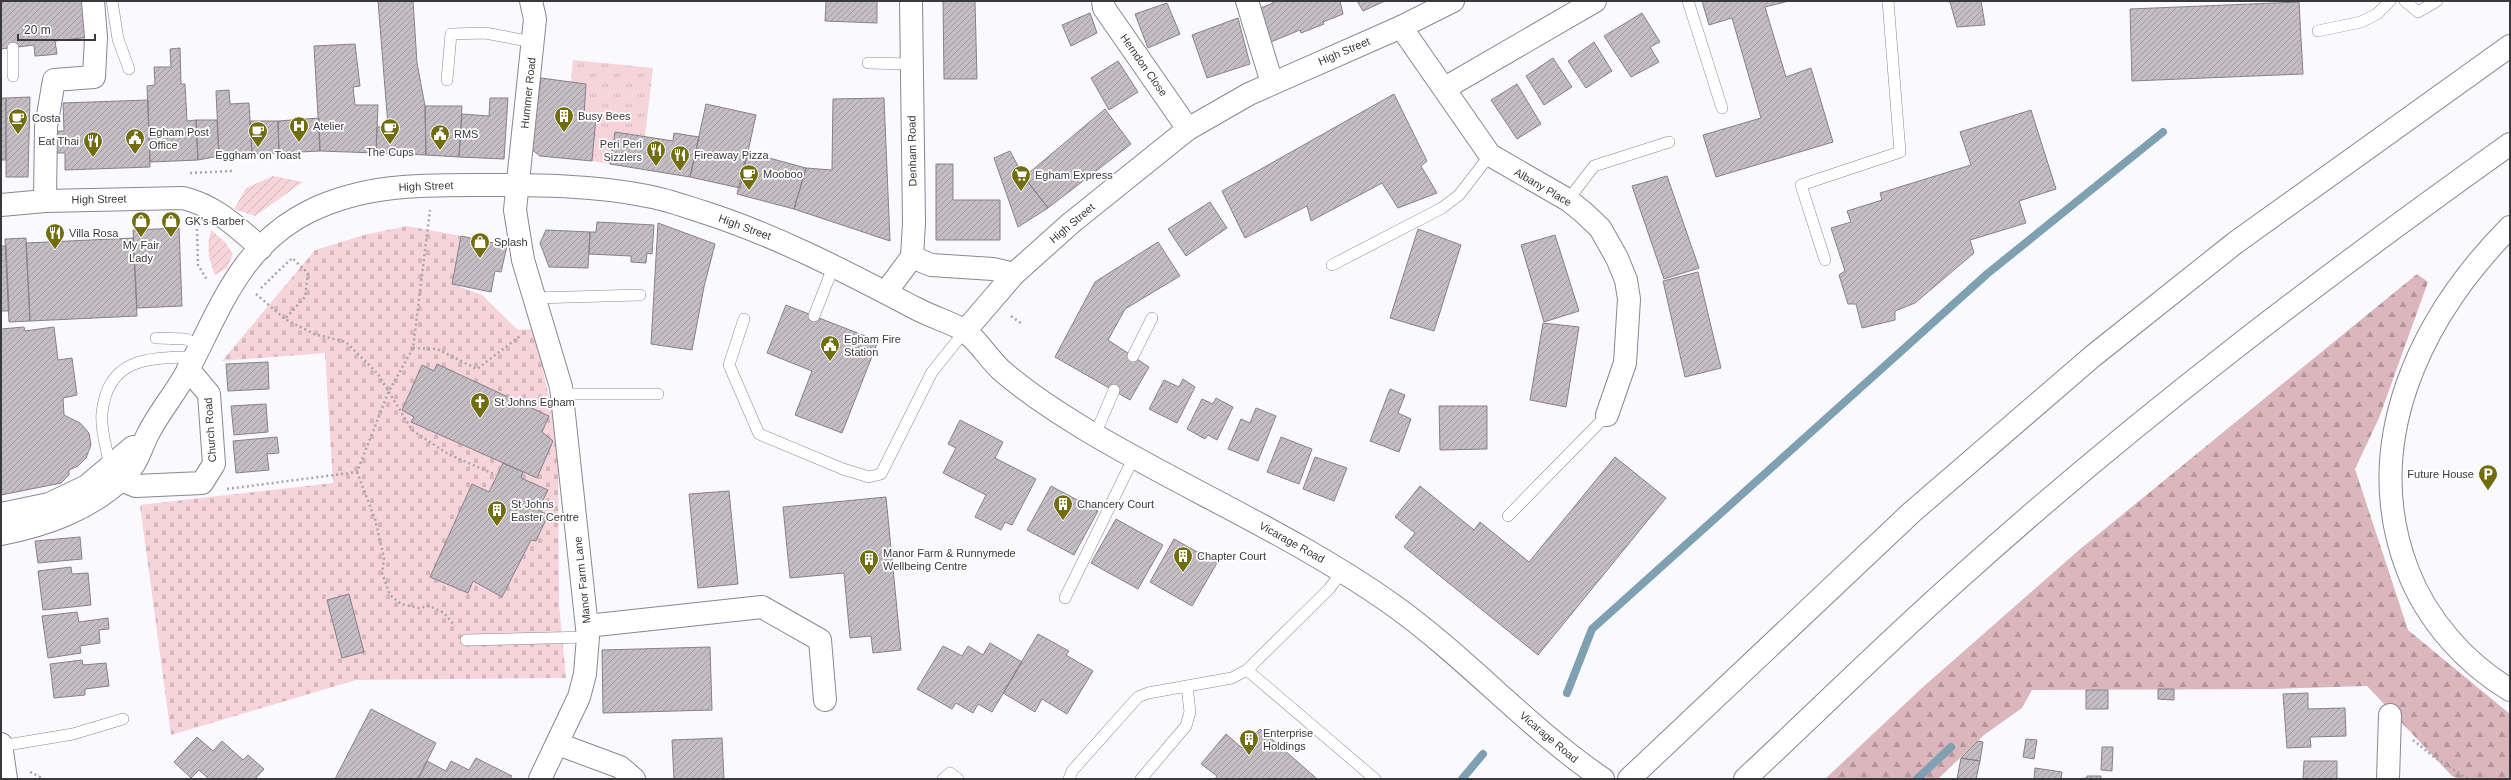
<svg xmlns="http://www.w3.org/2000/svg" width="2511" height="780" font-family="Arial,sans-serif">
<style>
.forest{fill:url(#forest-firs)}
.cemetery{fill:url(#cemetery-stones)}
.park{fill:url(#park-tufts)}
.garden{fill:url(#garden-furrows)}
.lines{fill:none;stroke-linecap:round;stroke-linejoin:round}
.stream{stroke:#7ea0b0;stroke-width:8}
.building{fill:url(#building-hatch);stroke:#888187}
.lane-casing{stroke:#89878f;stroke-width:12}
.street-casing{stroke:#89878f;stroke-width:24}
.secondary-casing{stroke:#89878f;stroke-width:24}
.primary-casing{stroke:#89878f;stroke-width:24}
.highway-casing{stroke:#89878f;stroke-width:24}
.path{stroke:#a7a6aa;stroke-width:2.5;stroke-dasharray:2 3;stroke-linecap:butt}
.lane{stroke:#fff;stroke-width:11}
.street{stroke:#fff;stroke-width:22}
.secondary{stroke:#fff;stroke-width:22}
.primary{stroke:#fff;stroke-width:22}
.highway{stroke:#fff;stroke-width:22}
.labels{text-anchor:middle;stroke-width:3.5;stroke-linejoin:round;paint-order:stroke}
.street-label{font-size:11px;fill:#39383b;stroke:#fff}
.poi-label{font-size:11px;fill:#39383b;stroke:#fff;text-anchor:start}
</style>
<defs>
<pattern id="forest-firs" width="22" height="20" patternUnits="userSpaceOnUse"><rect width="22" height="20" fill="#dcb6bd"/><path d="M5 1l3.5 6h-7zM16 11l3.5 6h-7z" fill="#b3959b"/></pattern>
<pattern id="cemetery-stones" width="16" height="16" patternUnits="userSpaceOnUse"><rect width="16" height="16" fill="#f7d3da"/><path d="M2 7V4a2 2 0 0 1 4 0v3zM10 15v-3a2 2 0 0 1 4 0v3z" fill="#d4b6bc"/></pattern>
<pattern id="park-tufts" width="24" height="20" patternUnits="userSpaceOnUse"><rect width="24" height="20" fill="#f7d3da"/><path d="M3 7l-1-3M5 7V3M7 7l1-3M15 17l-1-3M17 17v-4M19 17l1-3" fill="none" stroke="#d4b6bc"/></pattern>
<pattern id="garden-furrows" width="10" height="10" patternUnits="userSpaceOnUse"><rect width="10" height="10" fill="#f7d3da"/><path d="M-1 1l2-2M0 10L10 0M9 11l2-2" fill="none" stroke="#d4b6bc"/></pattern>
<pattern id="building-hatch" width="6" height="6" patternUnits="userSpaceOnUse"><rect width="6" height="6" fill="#c4bdc3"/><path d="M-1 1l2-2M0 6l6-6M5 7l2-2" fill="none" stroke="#a09ba0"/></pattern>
</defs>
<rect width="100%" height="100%" fill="#faf9fe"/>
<path class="forest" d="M2417,274L2428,282L2379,418L2355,469L2408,630L2510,714V779H2459L2452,776L2367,686L2274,689L2032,690L2022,708L1984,735L1938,779H1825L1923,687L2079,550Z"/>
<path class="cemetery" d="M407,226L461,236L452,284L482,295L518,330L534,329L558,439L559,605L566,678L356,680L171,735L140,505L333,483L325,353L222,361L315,250L364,235Z"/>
<path class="park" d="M573,60L653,68L645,136L615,132L610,164L592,161L596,117L584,116L586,84L571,82Z"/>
<path class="garden" d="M273,176L303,182L255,216L234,209L246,188Z
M211,230L225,242L233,254L227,268L215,275C209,260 206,246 211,230Z"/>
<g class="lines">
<path class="stream" d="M1567,693L1592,629L1987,274L2163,132
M1462,779L1483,754
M1917,779L1951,747"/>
</g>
<path class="building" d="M1,1H87L91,37L55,41L57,54L48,55L35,56L34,45L1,49Z
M378,1H413L417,63L425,106L426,155L376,153L377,127L388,126Z
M826,1H877V23L825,21Z
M943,1H975L977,79H944Z
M1272,1H1340L1343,14L1323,22L1324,24L1319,26L1301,33L1300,30L1266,44L1258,9L1273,3Z
M1357,1H1385L1363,11Z
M1702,1H1789L1765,7L1786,77L1811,68L1833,142L1716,177L1703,135L1761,118L1732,18L1709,25Z
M1944,1H1981L1985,25L1957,27L1950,2Z
M2299,2L2303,74L2132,81L2130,9Z
M1167,3L1180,34L1148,48L1135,14Z
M1090,13L1097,33L1071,46L1062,25Z
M1642,13L1660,42L1650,47L1659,62L1631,77L1604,36Z
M1238,18L1250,64L1207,78L1192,35Z
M1594,42L1612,71L1586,88L1568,61Z
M355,44L360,86L353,87L355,105H378L376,153L320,151L314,46Z
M180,48L181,84H185L187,121L196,120L198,160L150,162L147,86L155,85L154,67H171L170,49Z
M1553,58L1572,87L1544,105L1526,76Z
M1118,61L1138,92L1109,110L1091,78Z
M541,78L586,84L584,116L596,117L592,161L540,156L531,149Z
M1517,84L1541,124L1517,139L1491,100Z
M229,90L230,104L249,103L252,154L219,156L216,91Z
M1394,94L1427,161L1421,166L1437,193L1398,208L1382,183L1311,221L1307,206L1245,238L1222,191Z
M30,97L28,177H6V98Z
M1,98H6V160H1Z
M490,98H508L504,159L459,157L462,114L489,116Z
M884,98L890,241L794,209L806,168L832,170L833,99Z
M148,100L150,167L65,170V153H56L55,131H64L63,103Z
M706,104L756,115L740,188L690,177Z
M425,106H462L459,157L426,155Z
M1105,109L1131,144L1048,208L1024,177Z
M2031,110L2056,189L2019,201L2026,223L1970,240L1974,253L1915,303L1895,311V320L1862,328L1856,304H1848L1839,275L1845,271L1831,228L1851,222L1847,211L1882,200L1880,193L1971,165L1960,132Z
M319,118L320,151L279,153L278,121Z
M196,120H217L219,156L198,160Z
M250,121H278L279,153L252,154Z
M615,132L673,141L674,133L699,137L690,177L610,164Z
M1010,151L1024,177L1048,208L1018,227L994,158Z
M747,152L806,168L794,209L737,194Z
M936,164H953V200H1000V240H936Z
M1667,176L1699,268L1664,279L1632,186Z
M1210,202L1227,228L1186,256L1168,229Z
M597,222L654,225L652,254L647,253L646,263L631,262V256L589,254L590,232H596Z
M658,223L715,244L704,287L692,350L651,344Z
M179,228L182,306L137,308L133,230Z
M1418,229L1461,245L1434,331L1390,318Z
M546,230L590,232L588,268L549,267L540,243Z
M1555,235L1579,311L1544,322L1521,245Z
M461,236L507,246L501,272L495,271L491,292L452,284Z
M26,238L30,321L9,322L5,239Z
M133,238L137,316L30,321L26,243Z
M1158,242L1180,276L1125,309L1108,340L1149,367L1130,400L1055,357L1095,282Z
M1,246H6L9,311H1Z
M1698,272L1721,368L1685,377L1663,281Z
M786,305L878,341L842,433L795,415L812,371L767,353Z
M1543,323L1579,327L1566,407L1530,400Z
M24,327L25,331L54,327L58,360L72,358L77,395L63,398L64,415L80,423L89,433L91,445L86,458L78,466L69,470V475L61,483L1,495V329Z
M268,362L269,389L228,391L226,364Z
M437,364L549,416L542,432L553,441L537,478L411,422L414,417L402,410L422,365L434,371Z
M1183,379L1195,387L1177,423L1149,409L1164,380L1179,387Z
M1390,389L1405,395L1398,413L1411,419L1399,452L1370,441Z
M1216,398L1233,407L1217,440L1208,435L1205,439L1187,429L1202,399L1213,404Z
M266,404L268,432L234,435L231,406Z
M1439,406H1487V449L1440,450Z
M1256,408L1276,416L1258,461L1228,449L1241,419L1250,423Z
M960,420L1003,442L995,458L1036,479L1012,525L1005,522L1001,530L975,517L986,495L943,473L956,448L948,444Z
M277,437L279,453L267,454L269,470L236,473L233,441Z
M1281,437L1312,449L1299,484L1267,472Z
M1315,457L1347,468L1334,501L1303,489Z
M1615,457L1666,498L1538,655L1404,547L1415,533L1395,517L1420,486L1474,530L1480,522L1529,562Z
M503,463L523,472L521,478L548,490L538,510L548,515L536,541L531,540L502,597L473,581L468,593L430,577L472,484L489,492Z
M1051,486L1098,511L1074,555L1027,530Z
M729,491L738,584L698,588L689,494Z
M886,497L901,650L873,653L871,636L850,638L844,573L790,578L783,507Z
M1116,519L1163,545L1138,589L1091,563Z
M80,537L82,559L38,563L35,541Z
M1174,539L1217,563L1192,606L1150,582Z
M71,567L72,574L88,573L91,605L43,610L38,571Z
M349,594L364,652L342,658L327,600Z
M77,612L79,622L108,618L109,629L99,630L100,643L80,646L81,653L48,658L42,616Z
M1038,634L1069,651L1066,655L1093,671L1067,714L1042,699L1035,712L1003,693Z
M990,643L1022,662L992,712L978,704L973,713L956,703L952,709L917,689L943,646L962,656L968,646L983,655Z
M710,647L712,710L603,713L602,650Z
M82,660L83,665L106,663L109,686L85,689V695L54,698L50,664Z
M2158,689H2174V700L2158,699Z
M2086,690H2108V709H2086Z
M2308,693V709L2345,708L2346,736L2310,737L2311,747L2287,748L2283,694Z
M371,709L436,743L418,779H335Z
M1260,729L1315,777L1317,779H1215L1217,776L1201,764L1226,734L1242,748Z
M197,737L213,751L222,741L243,760L248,755L264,769L255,779H209L199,770L191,778L174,762Z
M722,738L724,779H674L672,740Z
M2026,739L2037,740L2034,759L2023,757Z
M1978,741L1983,742L1980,761L1961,758Z
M2102,747H2113L2112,771L2101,770Z
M476,758L512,776L510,779H418L427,761L446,771L451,761L469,770Z
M1961,758L1980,761L1976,779H1957Z
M2304,761H2337V779H2303Z
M2035,768L2062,772L2061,779H2034Z
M2087,776H2101V779H2075L2087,778Z"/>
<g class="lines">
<g class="lane-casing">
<path id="lane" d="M112,1L118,39L129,69
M1688,1L1722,108
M2405,1L2418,12L2437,1
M2318,31L2361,22L2377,14L2390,1
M868,63L911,64
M13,76V48
M447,80L451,34L485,33L533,42
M1568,200L1594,166L1669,142
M1825,260L1801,185L1900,152L1888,1
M1332,265L1442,208L1459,195L1490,155
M534,298L640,295
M814,316L834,265
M744,319L729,365L759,434L843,469L869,477L881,474L932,372L965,331
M156,338L186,339L200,346
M1133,356L1152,318
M562,394H658
M1095,435L1114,390
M110,468C108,451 100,431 102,413C108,357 149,358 194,357
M1508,516L1607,415
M1065,598L1134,457
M466,640L588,637
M1247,670L1375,779
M1,746L73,734L123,719
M943,779L950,773L958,779
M1069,779L1072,771L1138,697L1148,693L1232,678L1247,670L1329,589L1342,572
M1141,779L1186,726L1190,712L1187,686"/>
</g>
<g class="street-casing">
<path id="street" d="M531,1L535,19L515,210L523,260L561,387L588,637L585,674L579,697L540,779
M1103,1L1104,8L1188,129
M1247,1L1272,83
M1401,27L1490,155L1568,200L1583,212L1600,228L1617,258L1626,280L1629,299L1625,363L1607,415
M1445,88L1595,1
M45,201L46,127L54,80L94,77L96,37L93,1
M1,205L45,201L183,198C214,205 237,227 261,248
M912,257L931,265L993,269L1014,274
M886,292L912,257L914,223L911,1
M110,468L121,480L136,486L202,483L214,464L209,394L188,369
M587,626L762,607L820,640L825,700
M1,744L6,779
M558,744L620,767L634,779
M2388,779L2390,715"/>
</g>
<g class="secondary-casing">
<path id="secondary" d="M965,331L1014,274L1071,223L1188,129L1249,94L1401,27L1453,1
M1,514L49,504L87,486L133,447
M1,534C46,525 89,510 123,478C137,464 139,453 147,436C158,413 176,393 188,370C221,307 241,245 310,211C365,184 422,185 481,185C536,185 593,185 647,196C665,199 684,206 703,212C778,236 846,272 915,308C930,316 946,321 960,328C976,337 987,357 1001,370C1027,393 1058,413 1088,431C1189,491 1297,537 1393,605C1467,658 1528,728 1603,779"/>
</g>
<g class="primary-casing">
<path id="primary" d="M2510,227C2420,318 2359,444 2408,571C2427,620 2465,663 2510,690"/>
</g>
<g class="highway-casing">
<path id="highway" d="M1629,779L1912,512L2093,356L2235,243L2510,46
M1745,779C1818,711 1889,640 1964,574C2136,419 2322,278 2510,144"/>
</g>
<path class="path" d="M190,173L232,171
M197,229L198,265L207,280
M261,288L292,258L308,273L305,297L285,319
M256,294L285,319L314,334L346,342L378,374L412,430L448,454L496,475
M1011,316L1022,324
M413,348L437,349L477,369L520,336
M357,472L375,519L384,558L382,573L390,595L401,604L419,608L430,606L444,613L455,626
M227,489L357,472L388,393L413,348L430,210
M2413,740L2434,757L2468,779
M30,772L44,779"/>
<use href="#lane" class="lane"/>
<use href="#street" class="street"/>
<use href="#secondary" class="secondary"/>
<use href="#primary" class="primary"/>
<use href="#highway" class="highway"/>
</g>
<defs>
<g id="building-pin" transform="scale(1)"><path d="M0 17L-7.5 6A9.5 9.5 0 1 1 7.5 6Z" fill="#716e0f" stroke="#fff"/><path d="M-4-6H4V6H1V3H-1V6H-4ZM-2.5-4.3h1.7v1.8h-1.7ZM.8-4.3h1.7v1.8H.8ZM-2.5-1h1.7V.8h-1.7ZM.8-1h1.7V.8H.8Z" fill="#fff"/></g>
<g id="cafe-pin" transform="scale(1)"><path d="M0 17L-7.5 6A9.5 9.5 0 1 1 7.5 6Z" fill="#716e0f" stroke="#fff"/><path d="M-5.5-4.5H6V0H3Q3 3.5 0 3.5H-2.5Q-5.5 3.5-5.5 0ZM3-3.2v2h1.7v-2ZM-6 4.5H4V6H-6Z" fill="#fff"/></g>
<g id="hospital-pin" transform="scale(1)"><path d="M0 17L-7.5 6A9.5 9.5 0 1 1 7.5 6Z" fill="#716e0f" stroke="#fff"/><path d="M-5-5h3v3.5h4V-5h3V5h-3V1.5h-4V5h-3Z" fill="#fff"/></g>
<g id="civic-pin" transform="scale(1)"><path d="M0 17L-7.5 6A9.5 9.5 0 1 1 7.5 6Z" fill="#716e0f" stroke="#fff"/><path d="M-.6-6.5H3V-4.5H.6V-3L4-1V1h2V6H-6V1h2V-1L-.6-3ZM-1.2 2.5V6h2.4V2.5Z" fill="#fff"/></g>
<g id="restaurant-pin" transform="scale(1)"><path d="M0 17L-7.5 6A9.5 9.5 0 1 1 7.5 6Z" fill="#716e0f" stroke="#fff"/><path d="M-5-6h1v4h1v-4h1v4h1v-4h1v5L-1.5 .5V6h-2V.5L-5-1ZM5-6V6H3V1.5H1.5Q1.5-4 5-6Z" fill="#fff"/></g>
<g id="supermarket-pin" transform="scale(1)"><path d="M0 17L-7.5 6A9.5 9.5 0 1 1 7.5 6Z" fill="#716e0f" stroke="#fff"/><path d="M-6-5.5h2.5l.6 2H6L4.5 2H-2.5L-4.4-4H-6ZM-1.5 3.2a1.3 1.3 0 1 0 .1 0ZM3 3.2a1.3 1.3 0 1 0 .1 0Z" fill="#fff"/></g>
<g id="shop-pin" transform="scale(1)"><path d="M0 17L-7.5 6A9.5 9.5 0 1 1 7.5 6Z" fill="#716e0f" stroke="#fff"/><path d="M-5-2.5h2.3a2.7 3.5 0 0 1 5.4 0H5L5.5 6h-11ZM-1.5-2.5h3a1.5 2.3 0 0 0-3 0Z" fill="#fff"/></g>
<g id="church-pin" transform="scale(1)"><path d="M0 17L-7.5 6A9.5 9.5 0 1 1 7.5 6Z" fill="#716e0f" stroke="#fff"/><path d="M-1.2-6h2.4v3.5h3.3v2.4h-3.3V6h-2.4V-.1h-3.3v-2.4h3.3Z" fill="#fff"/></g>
<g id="parking-pin" transform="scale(1)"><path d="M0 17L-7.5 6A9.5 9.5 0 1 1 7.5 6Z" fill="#716e0f" stroke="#fff"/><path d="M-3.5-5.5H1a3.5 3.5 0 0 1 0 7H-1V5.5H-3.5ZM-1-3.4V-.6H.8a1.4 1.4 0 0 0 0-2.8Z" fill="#fff"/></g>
</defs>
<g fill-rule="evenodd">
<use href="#building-pin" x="564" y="116"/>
<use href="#cafe-pin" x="18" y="118"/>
<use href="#hospital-pin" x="299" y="126"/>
<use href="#cafe-pin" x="390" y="128"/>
<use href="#cafe-pin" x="258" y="131"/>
<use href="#civic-pin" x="440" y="134"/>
<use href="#civic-pin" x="135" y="138"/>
<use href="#restaurant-pin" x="93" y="141"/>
<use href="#restaurant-pin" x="656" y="150"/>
<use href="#restaurant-pin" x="680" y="155"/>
<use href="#cafe-pin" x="749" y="174"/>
<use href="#supermarket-pin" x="1021" y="175"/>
<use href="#shop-pin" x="141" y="221"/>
<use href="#shop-pin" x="171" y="221"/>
<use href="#restaurant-pin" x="55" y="233"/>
<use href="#shop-pin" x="480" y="242"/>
<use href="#civic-pin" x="830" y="345"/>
<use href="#church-pin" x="480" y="402"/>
<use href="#parking-pin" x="2488" y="474"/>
<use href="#building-pin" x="1063" y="504"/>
<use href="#building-pin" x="497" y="510"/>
<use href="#building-pin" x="1183" y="556"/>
<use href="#building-pin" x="869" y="559"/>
<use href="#building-pin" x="1249" y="739"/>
</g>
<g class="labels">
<g class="street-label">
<text transform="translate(1344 51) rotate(-23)" y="4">High Street</text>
<text transform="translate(1144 65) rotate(55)" y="4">Herndon Close</text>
<text transform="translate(528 93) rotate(-84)" y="4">Hummer Road</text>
<text transform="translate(912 151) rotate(-91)" y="4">Denham Road</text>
<text transform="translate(426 186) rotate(-2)" y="4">High Street</text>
<text transform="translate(1543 187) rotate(30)" y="4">Albany Place</text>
<text transform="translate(99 199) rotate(-1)" y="4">High Street</text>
<text transform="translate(1072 223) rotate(-40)" y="4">High Street</text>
<text transform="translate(745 227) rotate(20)" y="4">High Street</text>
<text transform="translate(210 430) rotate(-94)" y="4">Church Road</text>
<text transform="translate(1292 542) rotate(29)" y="4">Vicarage Road</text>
<text transform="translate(582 580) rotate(-96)" y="4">Manor Farm Lane</text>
<text transform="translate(1549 737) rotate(40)" y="4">Vicarage Road</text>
</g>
<g class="poi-label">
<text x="578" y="120">Busy Bees</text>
<text x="32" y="122">Costa</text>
<text x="313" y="130">Atelier</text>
<text x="149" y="136">Egham Post<tspan x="149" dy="13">Office</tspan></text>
<text x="454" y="138">RMS</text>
<text x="79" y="145" text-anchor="end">Eat Thai</text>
<text x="642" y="148" text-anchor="end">Peri Peri<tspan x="642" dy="13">Sizzlers</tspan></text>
<text x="390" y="156" text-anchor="middle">The Cups</text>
<text x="258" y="159" text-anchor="middle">Eggham on Toast</text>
<text x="694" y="159">Fireaway Pizza</text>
<text x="763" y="178">Mooboo</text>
<text x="1035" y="179">Egham Express</text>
<text x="185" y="225">GK's Barber</text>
<text x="69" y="237">Villa Rosa</text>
<text x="494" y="246">Splash</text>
<text x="141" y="249" text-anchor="middle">My Fair<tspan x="141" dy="13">Lady</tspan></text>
<text x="844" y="343">Egham Fire<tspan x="844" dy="13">Station</tspan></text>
<text x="494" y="406">St Johns Egham</text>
<text x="2474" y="478" text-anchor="end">Future House</text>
<text x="511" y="508">St Johns<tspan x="511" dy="13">Easter Centre</tspan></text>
<text x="1077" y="508">Chancery Court</text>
<text x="883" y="557">Manor Farm &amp; Runnymede<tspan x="883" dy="13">Wellbeing Centre</tspan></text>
<text x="1197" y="560">Chapter Court</text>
<text x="1263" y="737">Enterprise<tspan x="1263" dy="13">Holdings</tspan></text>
</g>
</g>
<rect width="2511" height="780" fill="none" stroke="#39383b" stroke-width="4"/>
<path d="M18 34v6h77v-6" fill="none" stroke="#39383b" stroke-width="2"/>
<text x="24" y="34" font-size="12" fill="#39383b" stroke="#ffffff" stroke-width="3" paint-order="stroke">20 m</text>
</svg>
